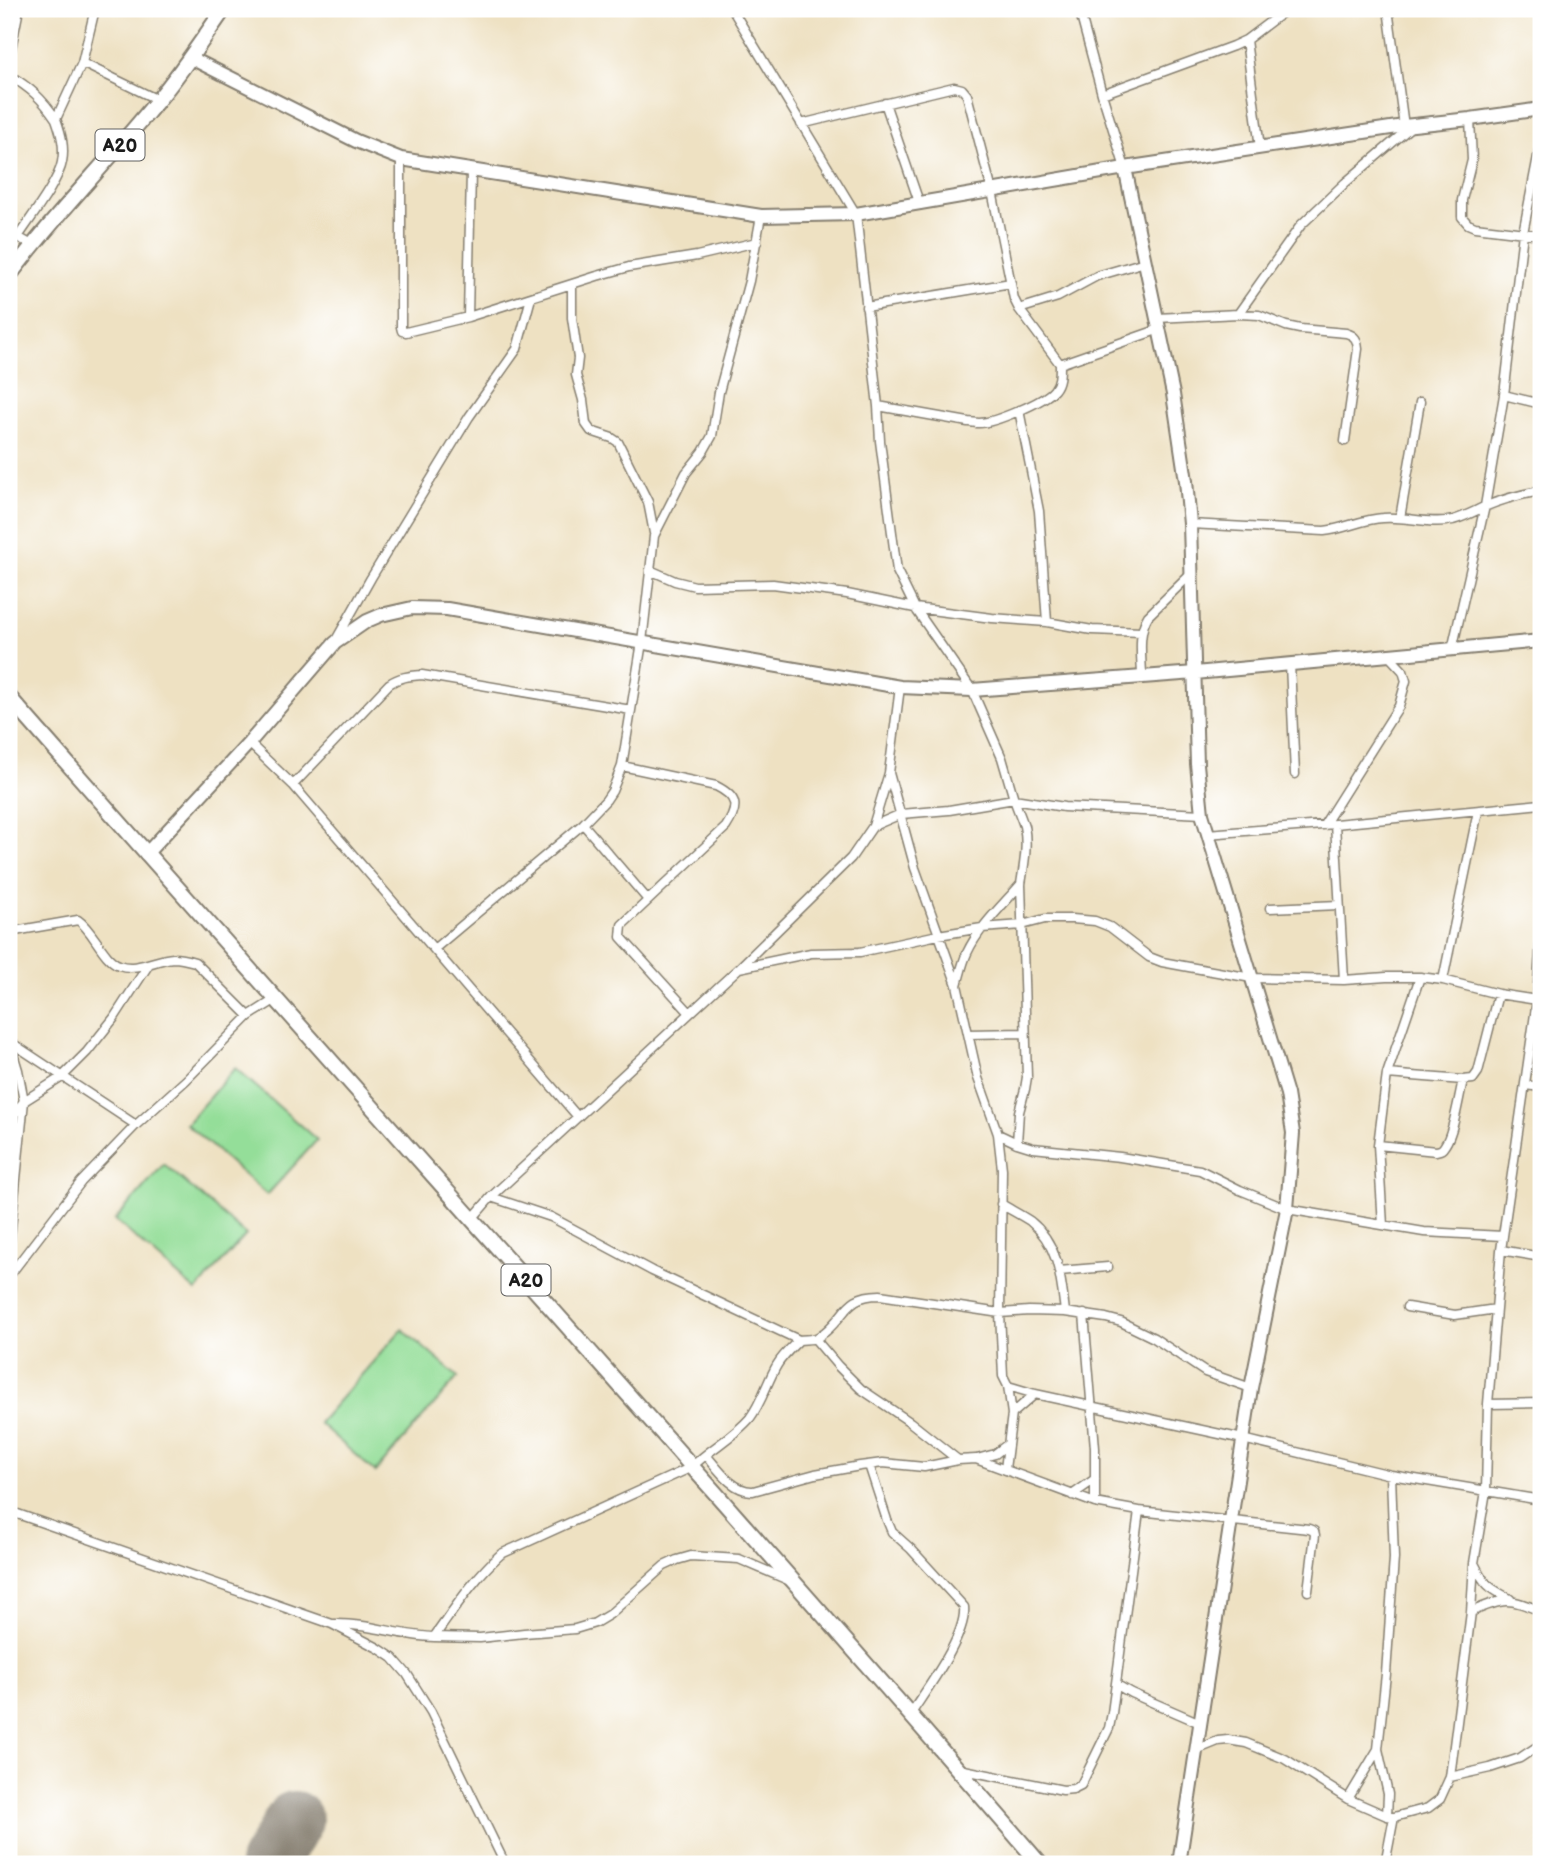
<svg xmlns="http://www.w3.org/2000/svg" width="1550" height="1873" font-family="'Balsamiq Sans',sans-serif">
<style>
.green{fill:#94de99;stroke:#587d5a;stroke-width:2}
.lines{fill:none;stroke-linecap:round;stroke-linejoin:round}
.runway{stroke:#857e6f;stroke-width:58}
.street-casing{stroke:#857e6f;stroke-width:11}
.secondary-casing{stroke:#857e6f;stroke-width:16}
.primary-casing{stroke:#857e6f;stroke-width:18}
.street{stroke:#fff;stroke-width:8}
.secondary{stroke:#fff;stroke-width:12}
.primary{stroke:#fff;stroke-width:14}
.labels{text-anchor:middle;stroke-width:5;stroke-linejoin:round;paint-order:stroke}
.shield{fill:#fff;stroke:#606060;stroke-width:2}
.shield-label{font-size:19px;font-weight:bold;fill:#1c1c1c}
</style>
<rect width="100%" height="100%" fill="#fff"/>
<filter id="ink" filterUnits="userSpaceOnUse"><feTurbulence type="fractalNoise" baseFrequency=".0143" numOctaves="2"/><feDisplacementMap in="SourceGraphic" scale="14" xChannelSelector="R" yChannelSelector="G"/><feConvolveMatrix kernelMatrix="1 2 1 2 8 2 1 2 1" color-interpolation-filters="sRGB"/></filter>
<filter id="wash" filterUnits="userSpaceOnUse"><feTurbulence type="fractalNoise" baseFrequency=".00686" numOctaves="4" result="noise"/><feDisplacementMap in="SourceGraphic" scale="28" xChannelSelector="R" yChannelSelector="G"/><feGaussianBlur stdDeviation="1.57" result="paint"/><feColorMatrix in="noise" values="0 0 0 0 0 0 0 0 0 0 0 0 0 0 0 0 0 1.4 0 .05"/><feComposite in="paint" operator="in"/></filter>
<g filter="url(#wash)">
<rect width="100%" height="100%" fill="#eee1c2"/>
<path class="green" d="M235,1068L317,1140L267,1195L186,1124Z
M164,1164L246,1235L196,1291L115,1220Z
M402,1329L458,1377L375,1472L319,1423Z"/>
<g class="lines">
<path class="runway" d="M268,1864L294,1820"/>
</g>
</g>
<g filter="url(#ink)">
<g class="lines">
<g class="street-casing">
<path id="street" d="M732,9L856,214L878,406L880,441L897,571L915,608L972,690L1002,758L1014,799L1064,807L1202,814
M1079,9L1102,94L1125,168
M1388,9L1404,126
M1246,40L1260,148
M9,59L19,9
M82,63L158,100
M9,75C30,88 42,98 56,119
M1102,94L1233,46L1246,40L1287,9
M885,103L920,205
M1470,119L1472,160L1462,200V217L1468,224L1475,227L1541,235
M801,124L954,87L962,89L967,95L992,191L1014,299L1019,309L1058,297L1097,276L1145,262
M401,159V327L402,331L406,332L468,317L597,276L629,267L697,256L757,242
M9,232L32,245
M18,237C29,220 59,181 62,162C65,147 61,133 56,119L82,63L95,9
M572,285V318L578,358L576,375L583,400L586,424L591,431L612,438L618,442L648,502L654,533
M866,307L1011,283
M1019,309L1060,364
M1238,314L1301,225L1345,183L1413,125
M468,317L471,171
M1157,318L1238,314L1259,315L1286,326L1300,329L1346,333C1356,336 1357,340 1358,349L1345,441
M1504,395L1541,404
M878,406L968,422C972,422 975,423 979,423C994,423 1044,402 1054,390C1060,383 1060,374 1060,364L1160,329
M1019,410L1039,511L1047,622
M1400,518L1420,402
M1190,524L1324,531C1344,529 1363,519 1383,518C1406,516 1430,525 1453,520C1464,517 1473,512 1484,507C1501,500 1522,494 1541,491
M650,570L675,581L695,586L773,584L847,594L915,608L992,618L1047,622L1092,630L1141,632
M336,640L371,578L469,417L517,349L531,298
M1452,650L1485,506L1504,395L1523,233L1541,141
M1290,664L1295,774
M1142,678C1142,658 1137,634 1148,616L1192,573
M249,743L293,785L578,1117
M622,766L716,786C738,797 739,807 726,827L622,925L621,937L690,1013
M889,773L915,868L957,985L978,1078L998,1134L1002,1169L1000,1313L1003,1376L1008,1386L1012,1414L1005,1469
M293,785L389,684C399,677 409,676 422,675L631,710
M583,824L648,900
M1335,824L1344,980
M1324,825L1399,706L1406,681L1403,671L1388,655
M873,826L901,814L949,810L1014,799C1017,808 1021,817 1024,826C1028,845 1024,865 1021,884L1027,1077L1025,1089L1019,1112L1017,1143
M1207,834L1335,824L1541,804
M1270,908L1339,905
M9,932L78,920C93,930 103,959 119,965C136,972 156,959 173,958C181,958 188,960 195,962L249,1016
M434,949L583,824L606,800L612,791L622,766L642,642L654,536L686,473L703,452L712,436L719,392L749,281L761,216
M739,968L811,953L860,952L938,935L982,928L1022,925L1045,919H1072L1095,921L1110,927L1149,957L1162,962L1189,967L1252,978L1344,980L1386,977H1420L1443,980L1498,994L1537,1000
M1443,980L1478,811
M957,985C960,975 962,964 967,953C979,927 1002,906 1021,884
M968,1034L1025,1033
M9,1041L18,1070L24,1101L9,1248
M9,1041L136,1125
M1387,1074L1463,1080L1473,1079L1478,1072L1498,994
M1525,1085L1541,1087
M9,1120L24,1101L62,1077L87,1052L114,1018L149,964
M998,1134L1017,1143L1033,1148L1120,1157L1200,1170L1240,1190L1287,1209L1424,1232L1503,1236
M1378,1145L1436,1151C1441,1150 1442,1150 1445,1145C1454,1132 1459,1096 1463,1080
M491,1197L551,1217L652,1271L799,1340C804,1339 811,1340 816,1338C819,1337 822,1334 825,1332C848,1313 846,1295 880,1295L1000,1313L1029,1311L1065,1312L1106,1318L1121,1322L1154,1338L1205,1372L1251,1388
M1001,1204C1011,1210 1021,1215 1030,1221C1059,1244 1061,1279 1065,1312
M472,1219L491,1197L739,968L851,858L873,826L889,773L900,687
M1383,1225L1378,1145L1387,1074L1420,977
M1501,1250L1541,1257
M1059,1271L1108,1267
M9,1276L81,1182L136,1125L186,1080L249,1016L276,999
M1407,1307L1455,1315L1496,1309
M1084,1314L1095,1448V1503
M815,1339L838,1366L861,1389L910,1422L958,1460
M1008,1386L1035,1394L1243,1439L1391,1475L1541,1500
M1488,1404L1541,1403
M1012,1414L1035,1394
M706,1455C718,1469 733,1492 753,1491L815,1474L860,1466L883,1463L924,1467L958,1460L976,1459L1095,1503L1139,1511L1112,1713L1109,1728L1081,1785L1073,1789L1063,1790L959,1769
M977,1459L995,1454L1008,1444
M869,1465L887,1520L892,1532L911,1549L964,1607C967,1636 926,1690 910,1715
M1072,1495L1095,1479
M9,1511L332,1624L378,1648L393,1658L407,1674L431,1712L505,1864
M1139,1511L1309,1529L1314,1531L1315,1535L1308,1591
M1475,1565C1485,1586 1490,1588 1510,1599
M1471,1612C1505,1597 1508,1598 1541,1611
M333,1624C368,1623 400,1636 434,1637C455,1608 474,1578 501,1554L692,1467C709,1449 733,1438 750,1418C762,1402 767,1382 777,1365C783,1355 791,1348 799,1340
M434,1637L480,1638L524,1633L575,1629L595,1623L610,1614L664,1566L677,1560L691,1556L739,1559L788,1580
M1117,1685L1131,1693L1200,1723
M1196,1750L1218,1741L1228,1740L1246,1743L1285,1759L1348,1799L1387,1816L1394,1817L1428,1808L1440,1799L1450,1777L1471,1612L1474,1563L1486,1491L1488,1404L1501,1250L1537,1000L1541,933
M1450,1777L1490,1768L1520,1758L1541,1744
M1348,1799L1378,1749
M1387,1816L1388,1794L1378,1749L1386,1674L1394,1558L1391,1475
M1385,1864L1394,1817"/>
</g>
<g class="secondary-casing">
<path id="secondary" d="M191,58L356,141L401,159L761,216L856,214L1125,168L1404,126L1470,119L1541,109
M1125,168L1173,394L1186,481L1190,524L1197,764L1202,814L1287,1094L1293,1133L1287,1209L1251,1388L1179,1864
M146,854L249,743L335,643L367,621L381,615L412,608L447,609L900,687L972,690L1195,673L1541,641"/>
</g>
<g class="primary-casing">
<path id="primary" d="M9,276C55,214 110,160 158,100C182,71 203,39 224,9
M9,697C351,1087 701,1471 1040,1864"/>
</g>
<use href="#street" class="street"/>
<use href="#secondary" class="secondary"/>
<use href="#primary" class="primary"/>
</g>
</g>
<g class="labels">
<g class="shield">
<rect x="95.5" y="129.5" width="49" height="31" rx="5"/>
<rect x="501.5" y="1264.5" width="49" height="31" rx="5"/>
</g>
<g class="shield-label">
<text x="120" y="152">A20</text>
<text x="526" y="1287">A20</text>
</g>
</g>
<rect width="1550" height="1873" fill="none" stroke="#fff" stroke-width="35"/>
</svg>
